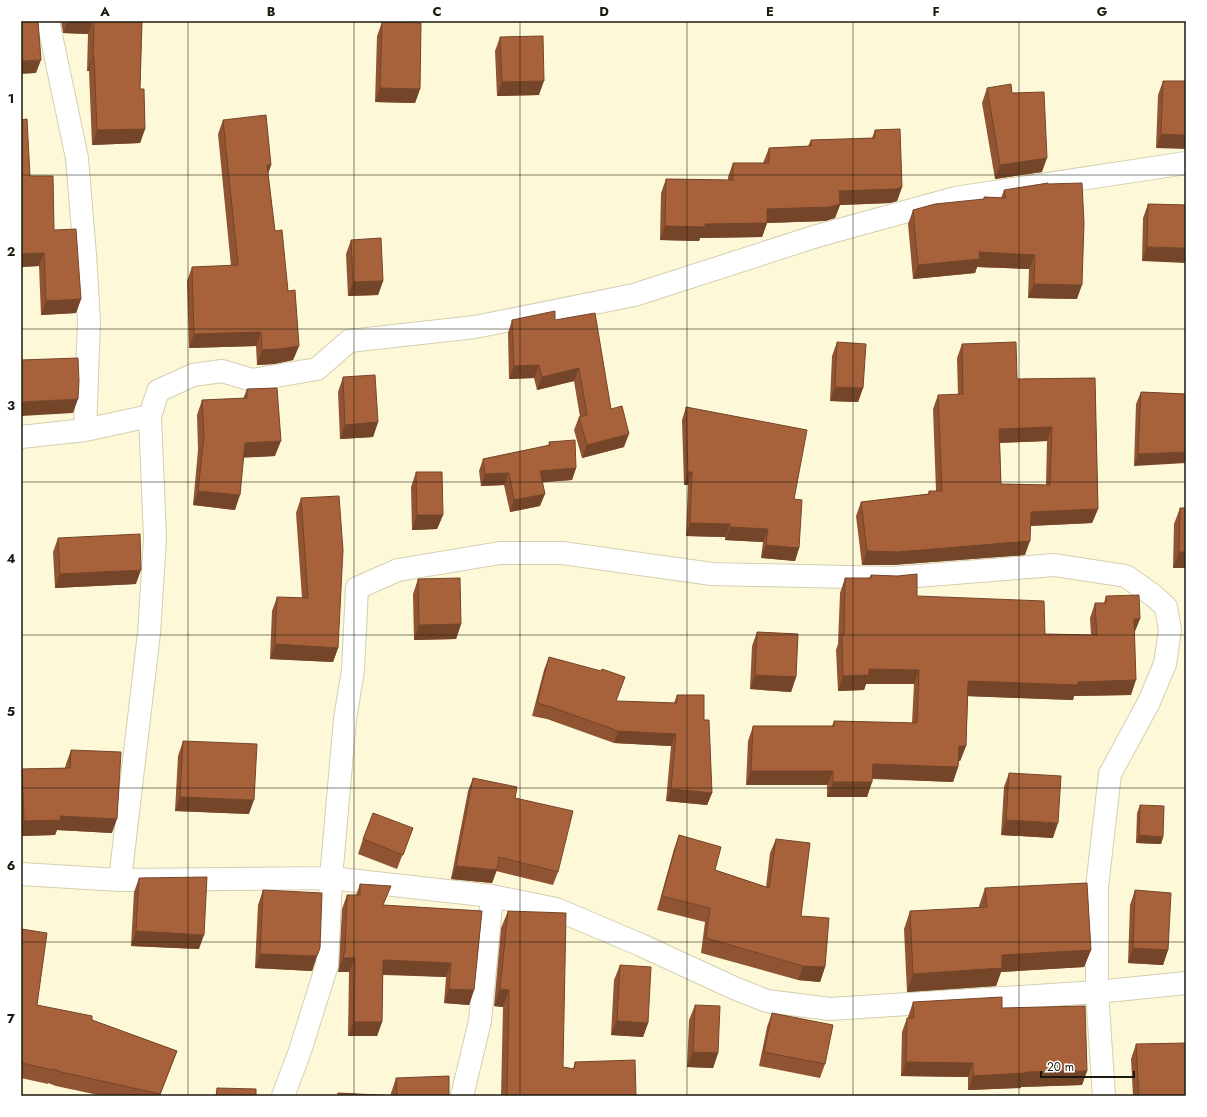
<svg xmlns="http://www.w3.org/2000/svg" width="1207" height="1117" font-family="Jost,sans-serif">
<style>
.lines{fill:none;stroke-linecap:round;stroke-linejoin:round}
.minor-casing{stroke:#d4cfb0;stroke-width:24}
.minor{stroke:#fff;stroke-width:22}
.wall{fill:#905433;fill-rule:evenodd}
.shaded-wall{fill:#754529}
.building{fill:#a7623b;stroke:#754529;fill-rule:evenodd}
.grid{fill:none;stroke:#1c1a0e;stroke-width:1;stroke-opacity:0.55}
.neatline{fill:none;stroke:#1c1a0e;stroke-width:1.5}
.grid-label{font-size:13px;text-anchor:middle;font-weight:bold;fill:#1c1a0e}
</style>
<rect width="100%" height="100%" fill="#fdf8d8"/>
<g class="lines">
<g class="minor-casing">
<path id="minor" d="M150,416L158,391L193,375L222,371L252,380L317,369L349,341L475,327L634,295L817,236L955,198L1186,163
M85,430L150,416L155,538L149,633L120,880
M21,437L85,430L89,321L85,255L77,158L48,21
M21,874L120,880L331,878L492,896L556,909L641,945L734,988L767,1001L830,1009L1097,992L1186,983
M283,1096L300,1051L327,965L331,878L345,719L353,670L357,588L398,570L500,553H562L712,574L892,578L1054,565L1126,576L1154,596L1166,607L1170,630L1165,664L1149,702L1110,774L1097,887V992L1104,1096
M462,1096L480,1021L492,896"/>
</g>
<use href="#minor" class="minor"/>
</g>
<path class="wall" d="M61,21H142L140,89L145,129L140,143L92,145L89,71H87L88,34L63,33Z
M382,22L420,89L415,103L375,102L377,36Z
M500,37L539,95L497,96L495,51Z
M1163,81H1186L1156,148L1158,95Z
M987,88L1012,93L1042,172L995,179L982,103Z
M21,120L30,176L54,230L81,299L76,313L41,315L39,266L21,267Z
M223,120L271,165L268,174L275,231L288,291L299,346L293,360L274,364L257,365L256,346L189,348L187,281L192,267L231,266L218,134Z
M875,130L902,187L897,201L890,203L840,205L835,218L825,221L767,223L762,237L700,238L699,241L660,240L661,193L666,179L728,180V177L733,163H763L769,148L808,146L811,140L872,138Z
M1004,190L1077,299L1028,298L1029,269L977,267L975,273L913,279L908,224L913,210L984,199V197L1001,198Z
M1148,204L1186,205L1142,261L1143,218Z
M351,240L383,281L378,295L348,296L346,254Z
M512,320H555L611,409L624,447L582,458L574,430L579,417H580L574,381L537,390L534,378L509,379L508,333Z
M837,342L863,388L858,402L830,401L832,356Z
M962,344L1017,379L1095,378L1098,509L1092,523L1031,526L1025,555L892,565H862L856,516L861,502L928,494L929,491H936L933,409L938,395H958L957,358ZM1047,441L1046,485L1001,484L1000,443Z
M343,377L378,422L373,437L340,439L338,392Z
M247,389L275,456L243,457L235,510L193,505L198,450L197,415L202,400L243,399Z
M1141,392L1186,394L1134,466L1136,404Z
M686,407L794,499L799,548L795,561L761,558L763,542L725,540V537L686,536L688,485H684L682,420Z
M549,442L576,468L572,480L542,482L540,506L510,512L504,485L481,486L479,471L483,459L548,446Z
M416,472L443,515L437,529L412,530L411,487Z
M301,498L338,648L333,662L270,659L272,611L277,597L302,598L296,513Z
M1180,508L1186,568H1173L1174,524Z
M58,538L136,584L55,588L53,552Z
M871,575L917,596L1045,634L1091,635L1090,618L1095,603H1104L1106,596L1134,634L1131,695L1074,696L1073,700L968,696L966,746L960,761H959L958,767L953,782L872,779V782L867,797H827V785H746L748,741L753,726H832L834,721L912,723L914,684H866L864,690L838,691L836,650L838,644L840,593L845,578H869Z
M418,579L461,624L456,639L414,640L413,594Z
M757,632L796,677L791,692L750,689L752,646Z
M549,657L616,701L674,703L677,695L704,720L712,793L707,805L666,801L671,746L614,743L547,719L532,716L544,670Z
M183,741L249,814L175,811L178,756Z
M71,750L112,833L57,830L55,835L21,836V772L22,769L65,768L66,764Z
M1009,773L1053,838L1001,835L1004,787Z
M473,778L515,798L558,872L553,885L496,871L492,883L451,879L468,791Z
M1140,805L1163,837L1161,844L1136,843L1137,813Z
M413,828L397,869L358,854L363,839Z
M679,835L715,870L766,887L770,853L776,839L801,916L825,967L820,982L798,980L701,953L705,922L657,910L674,849Z
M139,878L199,949L131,946L134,892Z
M360,884L383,905L482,911L474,990L469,1005L444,1003L446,977L383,975L382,1022L377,1036H348L349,972H338L339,966L342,909L347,895H356Z
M985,888L1091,950L1084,967L1001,972L996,986L907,992L904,929L910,911L979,908V906Z
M263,890L317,956L312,971L255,968L258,905Z
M1135,890L1168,950L1163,965L1128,963L1130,905Z
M508,911L563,1067L573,1069L575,1062L636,1096H501L503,1007L494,1006L501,928Z
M21,929L37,1005L92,1020L177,1051L160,1096H103L56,1086L48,1083V1084L21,1078Z
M620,965L648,1023L643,1037L611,1035L614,980Z
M913,1002L1002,1008L1087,1071L1082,1085L1021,1087V1088L968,1090V1077L901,1076L902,1032L907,1018H908V1017Z
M695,1005L718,1053L713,1068L687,1067L689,1020Z
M772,1013L825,1064L820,1078L759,1066L767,1027Z
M1136,1044L1186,1096H1133L1131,1059Z
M396,1078L449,1096H337L338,1093L390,1096Z"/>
<path class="shaded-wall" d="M68,21H93L88,34L63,33Z
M93,57H94L89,71H87Z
M41,60L36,73L21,74V61Z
M544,81L539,95L497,96L502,82Z
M380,88L420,89L415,103L375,102Z
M145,129L140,143L92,145L97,130Z
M1161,134L1186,135V149L1156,148Z
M1047,158L1042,172L995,179L1000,165Z
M267,165H271L266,179Z
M902,187L897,201L890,203L840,205L835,218L825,221L767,223L762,237L700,238L699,241L660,240L665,226L705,224L839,191Z
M1147,247L1186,248V263L1142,261Z
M979,252L1035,255L1029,269L977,267L975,273L913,279L918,265Z
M44,253L39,266L21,267V254Z
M383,281L378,295L348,296L353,282Z
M1034,284L1082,285L1077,299L1028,298Z
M81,299L76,313L41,315L46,301Z
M261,332L256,346L189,348L194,334Z
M299,346L293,360L274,364L257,365L262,350Z
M539,365L534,378L509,379L514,366Z
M579,368L574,381L537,390L542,377Z
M835,387L863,388L858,402L830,401Z
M78,399L73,413L21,416V402Z
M378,422L373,437L340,439L345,425Z
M1052,427L1047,441L994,443L999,429Z
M629,434L624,447L582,458L587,445Z
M281,441L275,456L239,458L245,443Z
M1186,452V463L1134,466L1138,454Z
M576,468L572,480L535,483L540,471Z
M688,472H692L688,485H684Z
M509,473L504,485L481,486L485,474Z
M198,491L240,495L235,510L193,505Z
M545,494L540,506L510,512L514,500Z
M1098,509L1092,523L1026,526L1031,512Z
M417,515H443L437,529L412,530Z
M690,523L730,524L725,537L686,536Z
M730,527L768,529L763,542L725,540Z
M1030,541L1025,555L892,565H862L867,551Z
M766,545L799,548L795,561L761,558Z
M1179,552H1186V568H1173Z
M141,570L136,584L55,588L60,574Z
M1134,619H1140L1134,634Z
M461,624L456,639L414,640L419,625Z
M275,644L338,648L333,662L270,659Z
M869,669L919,670L914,684H866L864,690L838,691L843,676Z
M755,675L796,677L791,692L750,689Z
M1136,680L1131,695L1074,696L1073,700L963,696L968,681L1078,682Z
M618,731L676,734L671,746L614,743Z
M959,746H966L960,761H954Z
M873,764L958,767L953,782L867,778Z
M751,771H833L827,785H746Z
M833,782H872L867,797H827Z
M671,789L712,793L707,805L666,801Z
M180,797L254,800L249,814L175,811Z
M60,816L117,819L112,833L57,830L55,835L21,836V828L24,821Z
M1006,820L1058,823L1053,838L1001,835Z
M1139,835L1163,837L1161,844L1136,843Z
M456,866L497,870L492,883L451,879Z
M136,931L204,935L199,949L131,946Z
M1133,948L1168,950L1163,965L1128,963Z
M1091,950L1084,967L1001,972L996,986L907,992L913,974L1002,955Z
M260,954L317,956L312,971L255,968Z
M343,958H355L349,972H338Z
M383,960L451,963L446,977L378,974Z
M803,966L825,967L820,982L798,980Z
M449,989L474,990L469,1005L444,1003Z
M500,989L509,990L503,1007L494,1006Z
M617,1021L648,1023L643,1037L611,1035Z
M354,1022H382L377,1036H348Z
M693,1052L718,1053L713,1068L687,1067Z
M906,1062L973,1063L968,1077L901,1076Z
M1087,1071L1082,1085L1021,1087V1088L968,1090L973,1076L1026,1072Z"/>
<path class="building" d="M21,21H38L41,60L21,61Z
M94,21H142L140,89H144L145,129L97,130L94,57H93Z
M382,22L421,23L420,89L380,88Z
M543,36L544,81L502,82L500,37Z
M1163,81H1186V135L1161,134Z
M1011,84L1012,93L1044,92L1047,158L1000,165L987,88Z
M266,115L271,165H267L275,231L282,230L288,291L295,290L299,346L279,349L262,350L261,332L194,334L192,267L238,265L223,120Z
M27,119L30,176H53L54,230L76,229L81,299L46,301L44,253L21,254V120Z
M900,129L902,187L896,189L839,191L840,204L830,207L767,209V223L705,224V227L665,226L666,179L733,180V163H769V148L811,146V140L875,138V130Z
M1048,183V184L1082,183L1084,223L1082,285L1034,284L1035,255L979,252L980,259L918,265L913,210L935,204L984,199V197L1006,198L1004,190Z
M1148,204L1186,205V248L1147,247Z
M381,238L383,281L353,282L351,240Z
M555,311V320L595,313L611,409L622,406L629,434L587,445L579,417L587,415L579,368L542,377L539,365L514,366L512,320Z
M837,342L866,344L863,388L835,387Z
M1016,342L1017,379L1095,378L1098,509L1031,512L1030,541L897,552L867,551L861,502L929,494V491H942L938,395L963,394L962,344ZM1052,427L1050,485L1001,484L999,429Z
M78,358L79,381L78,399L21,402V360Z
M375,375L378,422L345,425L343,377Z
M277,388L281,441L245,443L240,495L198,491L204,436L202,400L247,398V389Z
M1141,392L1186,394V452L1138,454Z
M686,407L807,430L794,499L802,500L799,548L766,545L768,529L730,527V524L690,523L692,472H688Z
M575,440L576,468L540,471L545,494L514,500L509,473L485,474L483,459L550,445L549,442Z
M416,472H442L443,515H417Z
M339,496L343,550L338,648L275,644L277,597L308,598L301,498Z
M1180,508H1186V552H1179Z
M140,534L141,570L60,574L58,538Z
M917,574V596L1044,601L1045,634L1097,635L1095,603H1106V596L1139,595L1140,619H1134L1136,680L1078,682V685L968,681L966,746H959L958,767L873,764L872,782H833V771H751L753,726H834V721L917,723L919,670L869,669V675L843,676L842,635H844L845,578H871V575L897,576Z
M460,578L461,624L419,625L418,579Z
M757,632L798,634L796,677L755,675Z
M549,657L601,671L602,669L625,677L616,701L677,703V695H704V720H709L712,793L671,789L676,734L618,731L551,707L537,703Z
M183,741L257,744L254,800L180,797Z
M71,750L121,752L117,819L60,816L61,820L24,821L22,769L70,768Z
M1009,773L1061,776L1058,823L1006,820Z
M473,778L517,787L515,798L573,811L558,872L499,857L497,870L456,866Z
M1140,805L1164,806L1163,837L1139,835Z
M373,813L413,828L403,855L363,839Z
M679,835L721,847L715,870L769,888L776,839L810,843L801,916L829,918L825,967L803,966L706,938L710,908L662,896Z
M207,877L204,935L136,931L139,878Z
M1087,883L1091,950L1002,955V968L913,974L910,911L987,907L985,888Z
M360,884L391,886L383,905L482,911L474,990L449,989L451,963L383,960L382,1022H354L355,958H343L345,951L347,895H360Z
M263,890L322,893L320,948L317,956L260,954Z
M1135,890L1171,893L1168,950L1133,948Z
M508,911L566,913L563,1067L574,1069L575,1062L635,1060L636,1096H507L509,990L500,989Z
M21,929L47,933L37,1005L92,1016V1020L177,1051L160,1094L61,1072L53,1069V1070L21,1063Z
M620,965L651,967L648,1023L617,1021Z
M1002,997V1008L1085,1006L1087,1071L1026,1072V1073L973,1076V1063L906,1062L907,1018H914L913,1002Z
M695,1005L720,1006L718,1053L693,1052Z
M772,1013L833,1025L825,1064L764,1052Z
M1186,1043V1096H1139L1136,1044Z
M449,1076V1096H338V1093L397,1096L396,1078Z
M217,1088L256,1089V1096H216Z"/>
<path class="grid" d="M188,21V1096M354,21V1096M520,21V1096M687,21V1096M853,21V1096M1019,21V1096M21,175H1186M21,329H1186M21,482H1186M21,635H1186M21,788H1186M21,942H1186"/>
<rect width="1207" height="1117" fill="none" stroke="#ffffff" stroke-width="44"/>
<path d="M1041 1071v6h93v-6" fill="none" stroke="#1c1a0e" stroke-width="2"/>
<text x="1047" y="1071" font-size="12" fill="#1c1a0e" stroke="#ffffff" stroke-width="3" paint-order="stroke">20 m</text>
<rect x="22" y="22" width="1163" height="1073" class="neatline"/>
<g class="grid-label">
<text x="105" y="16">A</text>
<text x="271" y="16">B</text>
<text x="437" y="16">C</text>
<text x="604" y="16">D</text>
<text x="770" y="16">E</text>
<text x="936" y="16">F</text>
<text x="1102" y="16">G</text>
<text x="11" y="103">1</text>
<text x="11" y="256">2</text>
<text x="11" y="410">3</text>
<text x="11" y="563">4</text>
<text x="11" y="716">5</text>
<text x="11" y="870">6</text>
<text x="11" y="1023">7</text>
</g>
</svg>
